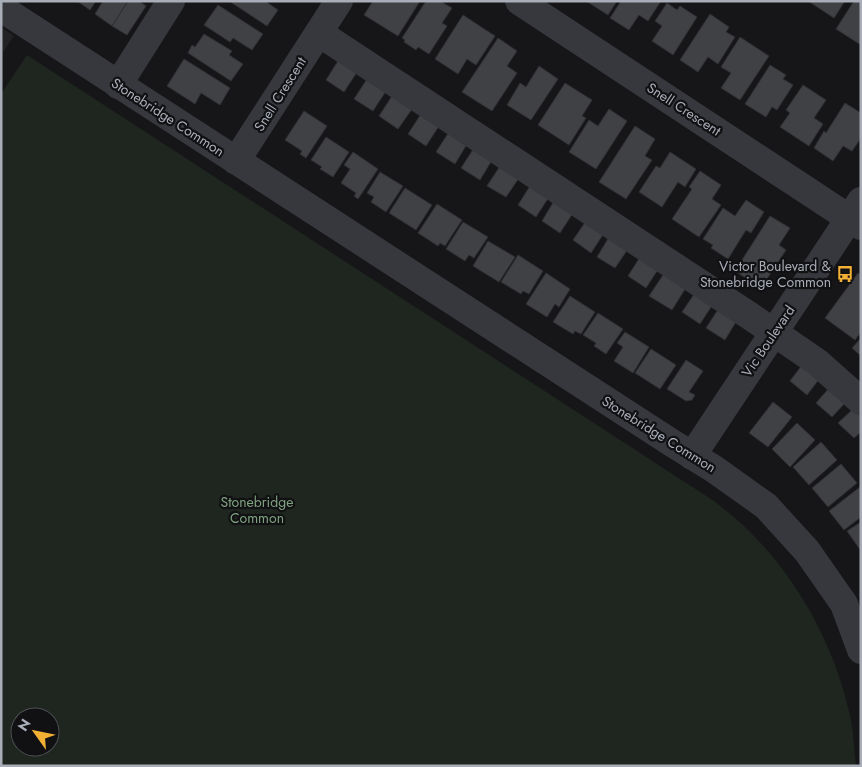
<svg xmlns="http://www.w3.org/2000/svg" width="862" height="767" font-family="Jost,sans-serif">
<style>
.built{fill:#222225}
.green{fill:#1e261f;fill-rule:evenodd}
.building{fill:#404145;stroke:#303034}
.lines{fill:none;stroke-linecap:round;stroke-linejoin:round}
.minor{stroke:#37383d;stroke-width:28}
.labels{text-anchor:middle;stroke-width:4.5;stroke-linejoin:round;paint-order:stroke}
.street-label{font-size:14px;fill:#a8adb8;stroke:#111113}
.poi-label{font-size:14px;fill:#a8adb8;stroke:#111113;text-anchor:end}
.park-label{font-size:14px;fill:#7fa381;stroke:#111113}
</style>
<rect width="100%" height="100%" fill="#161618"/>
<path class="built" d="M1,27L14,36L1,55Z"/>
<path class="green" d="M27,55L714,501C725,510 736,518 746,528C799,579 836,648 851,720C854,735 854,751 856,766H1V94ZM20,717H50V747H20Z"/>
<path class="building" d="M77,1H96L90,10Z
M103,1H128L112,26L95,14Z
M128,1H139L146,6L127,35L112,26Z
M229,1H265L278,10L267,26Z
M373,1H420L398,36L364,15Z
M426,1H440L452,8L442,23L447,26L429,54L418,47L416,50L404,42L405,40L402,38Z
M586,1H617L608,15Z
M621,1H661L648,21L639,15L629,30L610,18Z
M808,1H845L834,18Z
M854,1H861V45L836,29Z
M667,3L677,10L680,6L697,17L673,55L652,41L662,26L655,21Z
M218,5L263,34L252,50L233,38L230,42L204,25Z
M710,14L729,27L726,32L735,37L718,64L708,57L698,72L680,60Z
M463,15L495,36L476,65L467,59L458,74L435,59Z
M204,34L232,51L229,55L243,64L231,81L188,53L192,45L195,47Z
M740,37L769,56L740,100L721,88L731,73L721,67Z
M498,38L517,51L507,66L517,73L492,111L462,92Z
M184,59L230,88L220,105L201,93L195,104L167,86Z
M338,61L357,72L344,92L326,80Z
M770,65L786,75L783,79L793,85L777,110L772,107L766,117L745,104Z
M539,66L558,79L531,120L507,105L520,83L526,87Z
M367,79L386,91L373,111L354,99Z
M565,83L592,100L582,116L586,118L569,145L538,125Z
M803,85L826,100L814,118L823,124L809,146L780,127L790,113L786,110Z
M392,96L412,109L398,129L379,116Z
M845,103L861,113V138L852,151L843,146L833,161L814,148L824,131L826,133Z
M609,109L627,121L596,169L569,152L589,120L598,126Z
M304,111L327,126L306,158L300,154L302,151L285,140Z
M421,114L439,126L426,146L408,134Z
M635,126L655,139L645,156L652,160L626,199L599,182Z
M449,132L467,144L455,164L436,152Z
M326,137L349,152L333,177L320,169L322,167L311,160Z
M474,148L492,160L480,180L461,168Z
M353,152L378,169L358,199L354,196L356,193L341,183L350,169L344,165Z
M670,152L696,169L685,187L678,182L662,207L639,192L656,166L660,168Z
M500,166L519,178L506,197L487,186Z
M700,171L721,185L712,199L721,205L699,237L672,219L692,189L689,187Z
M380,172L403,186L386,212L371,202L374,197L367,193Z
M530,186L549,197L536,217L518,205Z
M405,188L432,205L416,230L389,213Z
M746,200L764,212L751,233L746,230L728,259L711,248L713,245L703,239L723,208L735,216Z
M554,201L573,213L560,233L542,221Z
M437,204L462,220L445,246L440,243L438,246L418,233Z
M770,216L790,228L779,245L786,250L761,288L735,271Z
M586,221L604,233L591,253L573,240Z
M463,222L488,237L474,258L469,255L465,261L446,249Z
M609,237L628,249L615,268L597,257Z
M488,241L515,257L499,282L473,266Z
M518,255L543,271L529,294L523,291L521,294L501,282Z
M640,257L659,268L646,288L628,276Z
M665,272L687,286L672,310L649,296Z
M546,273L570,289L559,307L555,304L547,317L526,304Z
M858,273L861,275V332L855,340L825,318Z
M695,293L713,304L700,324L682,312Z
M570,296L595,312L581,334L575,331L573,334L553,322Z
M719,308L737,320L725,340L706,328Z
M598,313L623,329L606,354L594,346L596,343L583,335Z
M625,332L649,347L633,373L614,361L623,347L617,343Z
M861,338V356L852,348Z
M651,349L676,365L660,389L635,373Z
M686,360L703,371L689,392L695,395L692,400L686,401L667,389Z
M802,365L820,378L807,395L790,381Z
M830,387L846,402L832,417L816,403Z
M773,402L792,417L768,447L749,433Z
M853,409L861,416V432L854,438L838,423Z
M797,423L815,440L790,467L772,449Z
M821,442L837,460L809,485L793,467Z
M841,464L857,483L828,507L812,488Z
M860,487L861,517L844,530L829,511Z
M861,522V551L847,531Z"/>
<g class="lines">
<path class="minor" d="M519,1L861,226
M1,8L672,443L714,469L766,506L807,551L844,604L861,650
M319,33L750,316L817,362L861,401
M118,85L171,1
M236,161L339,1
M692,456L861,201"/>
</g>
<defs>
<g id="bus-bare" transform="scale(1.35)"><path d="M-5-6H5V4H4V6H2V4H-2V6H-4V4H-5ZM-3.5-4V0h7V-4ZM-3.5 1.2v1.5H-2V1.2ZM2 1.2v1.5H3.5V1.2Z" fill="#f2b134" stroke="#111113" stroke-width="2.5" paint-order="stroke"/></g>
</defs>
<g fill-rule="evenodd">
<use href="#bus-bare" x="845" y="274"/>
</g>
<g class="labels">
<g class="street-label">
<text transform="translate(280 94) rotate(-58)" y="5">Snell Crescent</text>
<text transform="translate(684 109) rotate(33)" y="5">Snell Crescent</text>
<text transform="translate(168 117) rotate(33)" y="5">Stonebridge Common</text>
<text transform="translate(768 341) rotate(-56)" y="5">Vic Boulevard</text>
<text transform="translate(659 434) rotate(32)" y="5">Stonebridge Common</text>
</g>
<g class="poi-label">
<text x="831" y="271">Victor Boulevard &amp;<tspan x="831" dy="16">Stonebridge Common</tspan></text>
</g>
<g class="park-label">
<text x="257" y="507">Stonebridge<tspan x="257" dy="16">Common</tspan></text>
</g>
</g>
<rect width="862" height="767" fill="none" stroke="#a8adb8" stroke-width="5"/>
<g transform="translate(35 732) rotate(303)"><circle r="24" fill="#111113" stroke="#4d4f55"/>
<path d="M0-4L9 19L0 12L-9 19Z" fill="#f2b134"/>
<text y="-8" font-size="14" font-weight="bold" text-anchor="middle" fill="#a8adb8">N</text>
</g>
</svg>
